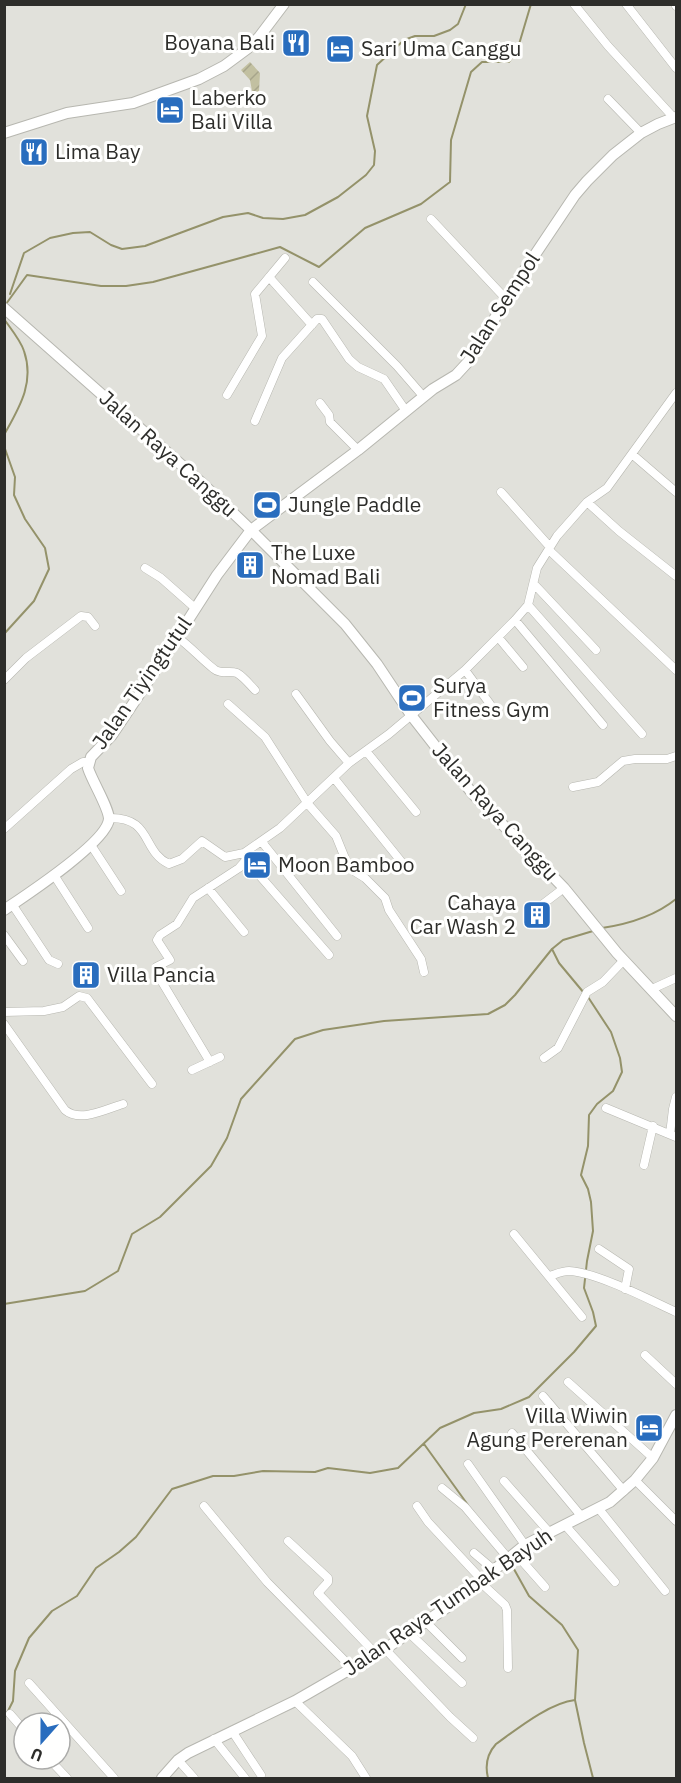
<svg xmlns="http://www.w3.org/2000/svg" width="681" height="1783" font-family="'IBM Plex Sans',sans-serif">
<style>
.garden{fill:url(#garden-furrows)}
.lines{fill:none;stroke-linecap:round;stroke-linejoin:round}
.stream{stroke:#94926a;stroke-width:2}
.street-casing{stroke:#b7b7b0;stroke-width:9}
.secondary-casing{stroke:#b7b7b0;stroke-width:12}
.street{stroke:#fff;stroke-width:8}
.secondary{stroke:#fff;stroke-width:10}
.labels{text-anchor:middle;stroke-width:6;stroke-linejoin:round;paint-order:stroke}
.poi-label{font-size:21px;fill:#2d2d2a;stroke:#fffffe;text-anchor:start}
.street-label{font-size:21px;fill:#2d2d2a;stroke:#fffffe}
</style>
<defs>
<pattern id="garden-furrows" width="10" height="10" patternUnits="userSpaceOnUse" patternTransform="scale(1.5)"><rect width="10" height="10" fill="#c2c0a1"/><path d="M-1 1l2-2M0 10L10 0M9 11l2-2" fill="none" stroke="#a7a58b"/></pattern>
</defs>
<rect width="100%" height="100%" fill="#e1e1db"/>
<path class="garden" d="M250,62L260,73L259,91L253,105L245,99L252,91L250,80L241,70Z"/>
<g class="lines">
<path class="stream" d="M10,294L24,253L50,238L73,233L90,232L111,245L122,249L145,246L223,217L248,213L263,218L283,219L305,215L338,197L366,175L374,165L375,151L367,116L377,65L404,40L415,36H434L450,30L458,24L466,4
M6,304L27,275L101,286H126L153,282L280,247L319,267L365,228L421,204L450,182L451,140L471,72L482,62H509L517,51L531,4
M4,319C11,329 21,341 24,351C35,383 19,408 4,435
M4,446L15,477L14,495L25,519L45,548L49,569L34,601L4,634
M602,928C629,924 655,916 676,899
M552,949L559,963L584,993
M4,1304L85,1291L118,1271L132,1234L160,1217L211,1166L227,1138L241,1099L295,1039L323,1030L384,1021L488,1014L505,1005L515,995L552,949L563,940L593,931
M424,1444L468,1505
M510,1562L529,1596L562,1625L578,1650L575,1700L584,1743L593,1778
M4,1719L13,1701L15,1671L29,1638L52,1611L77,1596L96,1568L119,1552L136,1537L172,1489L213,1476H234L263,1471L315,1472L328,1468L370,1473L398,1468L440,1428L474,1413L501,1409L529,1397L574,1352L596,1326L593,1312L584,1288L587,1261L593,1231L591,1202L588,1189L581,1175L588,1146L589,1115L597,1104L613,1091L622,1072L620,1058L611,1032L588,997
M488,1778C485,1766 487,1754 496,1744C517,1729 549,1703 575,1700"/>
<g class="street-casing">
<path id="street" d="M574,4L608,46L674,118
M626,4L676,68
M675,4L676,6
M608,99L641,133
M431,219L506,299
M269,277L312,325
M313,282L397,366L423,396
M227,395L262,336L255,294L285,258
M320,403L329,415L330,422L358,450
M255,421L282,358L317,319H322L349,359L358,367L384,379L406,411
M633,455L676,492
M501,492L550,547
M587,502L619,531L676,576
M549,550L676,670
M145,568L161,578L195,608
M534,584L596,650
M528,605L642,734
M515,620L603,725
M177,637C190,646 201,659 214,669C221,675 229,670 237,673C244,677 250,685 255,690
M498,637L523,667
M465,670L490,704
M4,680L26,658L81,616L88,617L95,626
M296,694L330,741L349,763
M228,704L265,737L308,804L336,836L349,868L365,878L385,898L389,910L421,959L424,972
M366,751L416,812
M334,778L404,865
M573,787L598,782L623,761L635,759H667L676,756
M109,818C153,817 141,851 169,864L182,859L202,841L225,857L244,853L280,828L349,763L389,734L465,670L515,620L528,605L537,568L557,536L587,502L607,488L676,393
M4,829L71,769L83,762H89
M262,842L337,936
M91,845L121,891
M246,860L329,955
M54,875L88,928
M208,888L244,932
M12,904L49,960L58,964
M543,904L564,888
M4,935L23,961
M652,989L676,978
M4,1012L44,1011L63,1007L79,996L87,998L152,1084
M4,1024L65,1110C80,1123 106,1109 123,1104
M544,1058L558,1048L587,992L603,982L624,960
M210,1062L156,972V967L170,960L157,940L160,935L177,924L193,898L239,868L246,860L244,853
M192,1070L220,1057
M606,1108L676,1137
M670,1134L673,1109L676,1097
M644,1165L653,1126
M514,1234L582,1317
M599,1249L629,1269L625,1289
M550,1276C556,1274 562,1271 569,1271C596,1272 650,1300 676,1312
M645,1355L676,1384
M568,1382L653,1458
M543,1396L624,1491
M512,1433L582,1517
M468,1464L525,1545
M635,1480L676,1521
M504,1481L549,1532
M442,1488L465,1507L508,1558
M204,1506L267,1582L352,1668
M417,1506L428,1522L482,1580
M599,1509L665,1591
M565,1525L615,1582
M288,1541L328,1578V1582L318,1593L376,1654
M474,1553L494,1570
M515,1553L545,1587
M480,1582L505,1605L507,1610L508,1668
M426,1622L462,1658
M409,1633L462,1683
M385,1649L450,1717L473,1738
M29,1683L114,1778
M295,1701L352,1756L366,1778
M10,1714L24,1730
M232,1731L261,1775
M214,1739L245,1778
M49,1759L67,1778
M178,1760L194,1778"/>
</g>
<g class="secondary-casing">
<path id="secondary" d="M4,133L67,113L133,103L199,79L224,66L247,49L259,37L284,4
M4,308L203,484L251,530L345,624L377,664L411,715L472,793L564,888L617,953L676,1016
M4,910C25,896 107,842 109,819C109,808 92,781 88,768L91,757L112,735L167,653L217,575L251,530L358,450L433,389L456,375L468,362L520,277L575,195L587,181L613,155L641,133L658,124L676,117
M162,1778L178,1760L188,1753L295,1701L385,1649L449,1606L525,1545L610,1502L635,1480L653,1458L676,1415"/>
</g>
<use href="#street" class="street"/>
<use href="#secondary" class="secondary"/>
</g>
<defs>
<g id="restaurant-square" transform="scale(1.5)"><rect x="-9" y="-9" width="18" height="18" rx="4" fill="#296dbe" stroke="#fffffe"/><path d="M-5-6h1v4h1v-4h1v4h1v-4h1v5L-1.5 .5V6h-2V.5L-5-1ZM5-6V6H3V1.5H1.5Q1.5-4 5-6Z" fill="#fff"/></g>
<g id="hotel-square" transform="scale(1.5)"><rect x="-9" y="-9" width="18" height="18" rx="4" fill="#296dbe" stroke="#fffffe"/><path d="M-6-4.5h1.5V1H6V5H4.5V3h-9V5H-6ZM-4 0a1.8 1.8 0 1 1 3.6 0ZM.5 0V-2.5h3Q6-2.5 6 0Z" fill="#fff"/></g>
<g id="stadium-square" transform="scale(1.5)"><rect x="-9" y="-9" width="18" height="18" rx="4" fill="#296dbe" stroke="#fffffe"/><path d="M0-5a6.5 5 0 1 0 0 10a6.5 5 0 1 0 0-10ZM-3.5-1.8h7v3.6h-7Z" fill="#fff"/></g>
<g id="building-square" transform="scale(1.5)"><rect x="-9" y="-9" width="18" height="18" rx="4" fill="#296dbe" stroke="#fffffe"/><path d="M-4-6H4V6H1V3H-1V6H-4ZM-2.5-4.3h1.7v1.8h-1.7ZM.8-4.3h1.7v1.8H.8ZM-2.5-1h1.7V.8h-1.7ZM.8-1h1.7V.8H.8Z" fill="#fff"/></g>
</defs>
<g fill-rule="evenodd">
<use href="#restaurant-square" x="296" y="43"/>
<use href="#hotel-square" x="340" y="49"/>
<use href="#hotel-square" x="170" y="110"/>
<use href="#restaurant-square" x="34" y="152"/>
<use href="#stadium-square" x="267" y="505"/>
<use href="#building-square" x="250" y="565"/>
<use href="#stadium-square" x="412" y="698"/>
<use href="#hotel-square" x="257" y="865"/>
<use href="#building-square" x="537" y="915"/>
<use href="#building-square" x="86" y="975"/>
<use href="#hotel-square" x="649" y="1428"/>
</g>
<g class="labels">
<g class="poi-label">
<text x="275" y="50" text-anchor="end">Boyana Bali</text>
<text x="361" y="56">Sari Uma Canggu</text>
<text x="191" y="105">Laberko<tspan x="191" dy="24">Bali Villa</tspan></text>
<text x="55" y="159">Lima Bay</text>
<text x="288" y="512">Jungle Paddle</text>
<text x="271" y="560">The Luxe<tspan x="271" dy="24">Nomad Bali</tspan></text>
<text x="433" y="693">Surya<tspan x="433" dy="24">Fitness Gym</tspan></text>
<text x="278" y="872">Moon Bamboo</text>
<text x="516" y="910" text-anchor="end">Cahaya<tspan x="516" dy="24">Car Wash 2</tspan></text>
<text x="107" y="982">Villa Pancia</text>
<text x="628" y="1423" text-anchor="end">Villa Wiwin<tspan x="628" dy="24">Agung Pererenan</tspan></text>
</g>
<g class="street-label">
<text transform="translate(500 308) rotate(-57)" y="7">Jalan Sempol</text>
<text transform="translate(168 454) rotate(42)" y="7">Jalan Raya Canggu</text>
<text transform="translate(142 683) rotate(-55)" y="7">Jalan Tiyingtutul</text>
<text transform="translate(495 812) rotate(48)" y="7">Jalan Raya Canggu</text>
<text transform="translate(448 1602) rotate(-34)" y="7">Jalan Raya Tumbak Bayuh</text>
</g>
</g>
<rect width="681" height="1783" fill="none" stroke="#2d2d2a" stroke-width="12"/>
<g transform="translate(42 1741) rotate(201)"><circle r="28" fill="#fffffe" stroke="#ababa9" stroke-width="1.5"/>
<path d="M0-4.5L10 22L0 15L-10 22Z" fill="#296dbe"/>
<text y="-9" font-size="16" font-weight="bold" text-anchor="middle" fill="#2d2d2a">U</text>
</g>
</svg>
